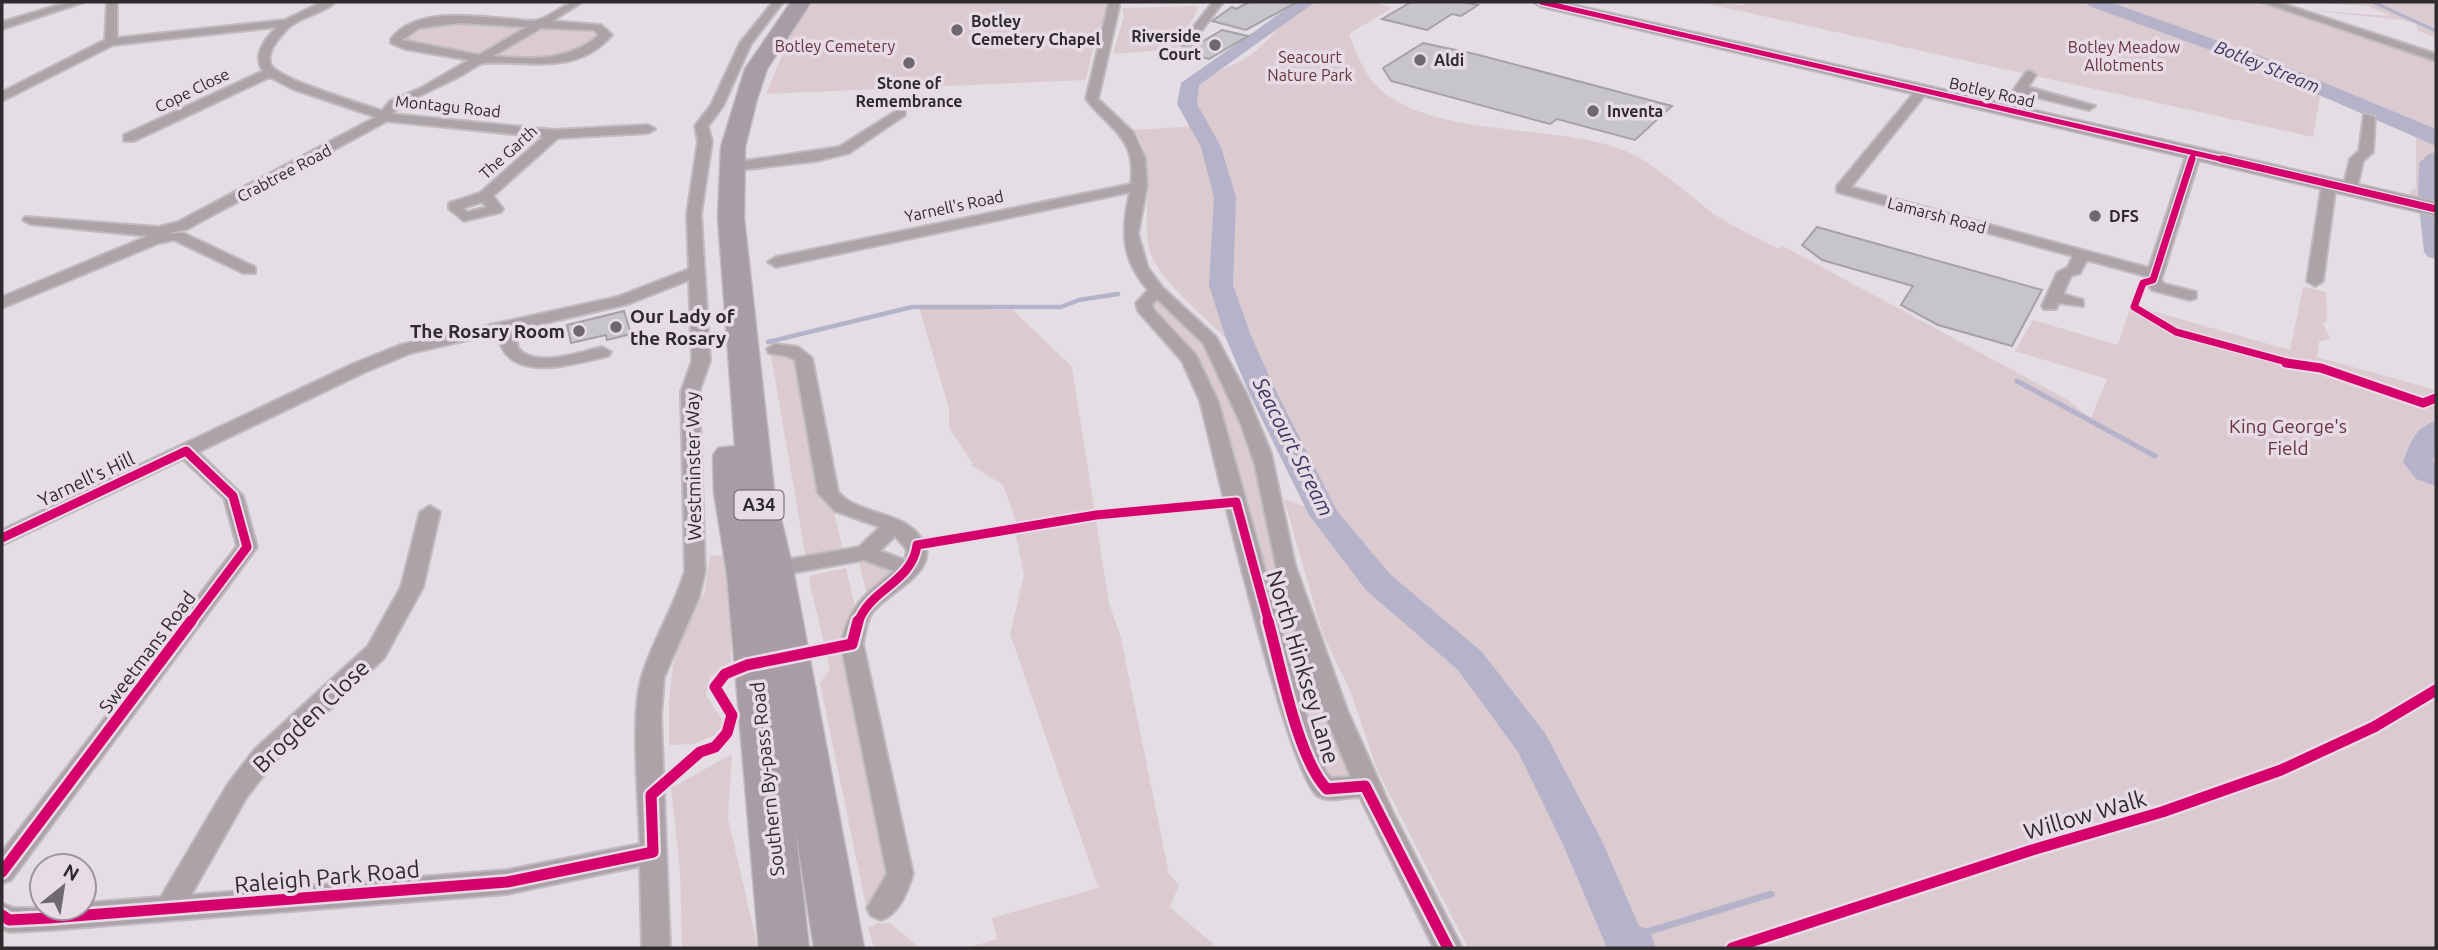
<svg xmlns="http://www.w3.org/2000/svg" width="2438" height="950" font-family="Ubuntu,sans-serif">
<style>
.green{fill:#dbcbd0}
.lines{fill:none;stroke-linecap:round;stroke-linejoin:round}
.stream-far3{stroke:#b5b3c9;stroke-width:3.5}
.stream-far2{stroke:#b5b3c9;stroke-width:4.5}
.stream-far1{stroke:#b5b3c9;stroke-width:5}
.stream{stroke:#b5b3c9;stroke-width:7}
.river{fill:#b5b3c9;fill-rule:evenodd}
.building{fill:#c8c5ca;stroke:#a5a2a7;stroke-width:2}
.street-casing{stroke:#bfbbbf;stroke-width:4}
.primary-casing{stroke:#bfbbbf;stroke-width:3}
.highway-casing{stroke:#bfbbbf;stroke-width:3}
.street{fill:#aca2a7;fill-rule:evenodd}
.primary{fill:#aea2a9;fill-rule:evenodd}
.highway{fill:#a89da4;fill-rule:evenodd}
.cycleway-far3-casing{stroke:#e7dbe6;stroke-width:8}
.cycleway-far2-casing{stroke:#e7dbe6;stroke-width:10}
.cycleway-far1-casing{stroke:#e7dbe6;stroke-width:13}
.cycleway-casing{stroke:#e7dbe6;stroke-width:16}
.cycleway-far3{stroke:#d6006c;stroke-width:5}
.cycleway-far2{stroke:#d6006c;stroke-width:7}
.cycleway-far1{stroke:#d6006c;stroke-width:9}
.cycleway{stroke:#d6006c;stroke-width:11}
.poi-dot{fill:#6e696e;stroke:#e7dbe6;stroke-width:2.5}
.labels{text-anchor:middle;stroke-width:7;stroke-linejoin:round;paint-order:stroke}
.far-poi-label{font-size:16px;font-weight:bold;fill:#2e2a2e;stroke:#e7dbe6;text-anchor:start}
.far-park-label{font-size:16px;fill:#67353e;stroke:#e7dbe6}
.far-street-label{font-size:16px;fill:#2e2a2e;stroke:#e7dbe6}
.far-water-label{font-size:18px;font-style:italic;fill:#38355e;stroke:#e7dbe6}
.shield{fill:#e7dbe6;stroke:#665f65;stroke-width:2}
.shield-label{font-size:18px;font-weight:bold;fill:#2e2a2e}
.poi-label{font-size:19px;font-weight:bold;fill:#2e2a2e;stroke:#e7dbe6;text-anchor:start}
.park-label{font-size:19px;fill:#67353e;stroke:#e7dbe6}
.street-label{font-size:19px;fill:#2e2a2e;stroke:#e7dbe6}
.water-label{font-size:21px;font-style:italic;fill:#38355e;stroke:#e7dbe6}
.near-street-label{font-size:23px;fill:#2e2a2e;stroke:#e7dbe6}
</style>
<rect width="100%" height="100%" fill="#e4dee4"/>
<path class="green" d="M812,2H1107L1109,11L1097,31L1086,80L766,94L795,24Z
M1318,2H1375L1392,8L1349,34C1354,46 1359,61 1366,72C1409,143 1557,120 1628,152C1660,167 1686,193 1714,214C1734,228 1758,238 1779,249L1783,246L2066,399L2091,418L2107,379L2015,351L2033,320L2118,345L2131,305L2290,350L2303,287L2326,292L2327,321L2323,323L2330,339L2319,342L2317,357L2436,390V948H1468L1378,772L1351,693L1322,632L1284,499L1324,514L1238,336L1221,285L1225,197L1211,147L1194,112L1199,111C1192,103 1188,92 1198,83C1211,72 1232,67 1246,58C1273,41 1286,11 1318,2Z
M1699,2L1741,5L1746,2H2264L2314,21L2436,60V201L2407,195L2416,188V130L2320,96L2313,137Z
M2299,2H2436V38L2418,31L2416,24L2402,20L2296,9L2390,16L2368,6Z
M1195,6L1199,7L1177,49L1113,54L1124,16L1122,8Z
M437,22L529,25L477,55L405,46L401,37L413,28Z
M540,26L587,28L598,34C559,66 541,58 493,57Z
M1197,126L1207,150L1220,210L1212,289L1222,301L1233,345C1212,324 1158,279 1150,252C1139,214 1161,163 1133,130Z
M1156,290L1201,330L1265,464L1282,550L1365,786L1327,789L1190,359L1146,311Z
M919,307L1013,310L1072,367L1109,603L1121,638L1169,874L1179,885L1170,907L1218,948H966L997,939L992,918L1101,887H1098L1010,634L1024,575L1014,526L1017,524L1003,485L971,465L973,464L949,428V409Z
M770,350L790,353L799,364L844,554L811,559L805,553Z
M710,555L730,556L731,667L710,677L706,695L723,721L719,734L693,744L669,745V699L673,665L683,632L705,591Z
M858,559L897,572L868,598Z
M846,568L856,610L895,870L882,899L867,911L820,683L830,669L809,580L812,575Z
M732,754L728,818L758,948H682L680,871L671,788Z
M878,923H890L920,948H874L868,928Z"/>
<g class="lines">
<path class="stream-far3" d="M2373,2L2436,31"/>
<path class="stream-far2" d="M768,342L912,307H1061L1079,300L1118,294"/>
<path class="stream-far1" d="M2017,381L2155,456"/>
<path class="stream" d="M1624,939L1771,894"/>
<path class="river" d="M1296,2H1315L1199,85L1197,104L1221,147L1236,197L1233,285L1251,336L1278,395L1337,511L1390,574L1482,652L1545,733L1602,841L1639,926L1649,929L1656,948H1607L1562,842L1518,752L1458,670L1366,590L1309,515L1250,395L1225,336L1209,285L1214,197L1201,147L1177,104L1181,83Z
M2087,2H2110L2258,55L2436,129V146L2246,63L2089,6Z
M2436,152V259L2428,257L2424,252L2418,198L2419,163L2429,154Z
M2436,421V451L2433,461L2436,465V486L2416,479L2403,462C2410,443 2415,427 2436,421Z"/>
</g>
<path class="building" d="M1249,2H1297L1246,30L1212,21L1232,7L1236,9Z
M1411,2H1471L1468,3L1478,5L1461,16L1452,14L1427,30L1382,19Z
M1222,30L1248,36L1209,59L1183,53Z
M1423,43L1479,55L1672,106L1635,140L1557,119L1550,124L1391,81L1383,68Z
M1817,227L1885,246L2042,290L2012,346L1938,325L1901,305L1913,286L1822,260L1802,245Z
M624,311L631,334L607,340L606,335L571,343L567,325Z"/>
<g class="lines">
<g class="street-casing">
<path id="street" d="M69,2H84L2,29V22Z
M107,2H117V38L285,20L322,2H335C323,14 301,16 288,28C280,37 265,52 271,65C279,80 363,104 382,111L390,101L423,87L469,60L405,49L391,43V39C416,6 475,17 511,19C519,20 530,22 538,20C555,15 563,2 582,2L552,21L601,25L612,35C576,76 532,60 485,63C478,63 469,71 462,75C444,85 403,101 392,114L554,130L648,125L655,129L648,133L558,138L493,196L503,209L501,212L464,221L449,209V203L480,193L543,137L387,121L187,229L166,234L183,233L255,267V273H243L174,240L159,243L2,308V297L148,236L30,224L23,220L25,217L159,227L178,222L376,117L293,89L270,77L134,141H124V135L263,71C252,55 265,39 277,27L113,45L2,101V92L105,40ZM459,23L527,27L479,55L402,40L419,28ZM541,28L594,30L599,35C569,61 531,60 493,56ZM482,202L487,207L467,212L463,208Z
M773,2H783L751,44L723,106L708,126L712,141L701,214L710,361L699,392L705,571L699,597L664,677L661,716L670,948H642L640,866L507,894L49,930L9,932L2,929V903L13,908H84V903L161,897L228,784L255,749L368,646L401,587L420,512L430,506L440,512L423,587L384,658L273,763L246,798L191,895L507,870L640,844C639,799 630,716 642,676C653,640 674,608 685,571L681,392L692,361L689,280L628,304L515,330L518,348C535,369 580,352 602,347L611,352L608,356C574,364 504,386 498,333L411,353L365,372L198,452L243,496L257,547L11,880L2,883V852L237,546L224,498L183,459L2,545V530L353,364L400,345L617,297L689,269L687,214L698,141L695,126L711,105L740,43Z
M1109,2H1119V7L1098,99L1133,132L1145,158L1147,186L1138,234L1148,268L1163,288L1216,337L1246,393L1271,453L1295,565L1347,710L1393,813L1462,948H1434L1360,797C1348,797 1329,803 1318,796C1288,777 1214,456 1200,401L1182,361L1138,311L1136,303L1148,290C1121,259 1121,230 1130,192L776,267L768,262L776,257L1131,184C1137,137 1110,130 1086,99ZM1157,299L1203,343L1241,424L1255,465L1279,580L1323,710L1351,777L1332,778L1326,773L1303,706L1218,401L1196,355L1154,310L1152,304Z
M1213,2H1223L1190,46H1182L1180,44Z
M2262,2H2277L2436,54V61Z
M2030,71L2036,75L2028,87L2095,106L2089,110L2023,94L2010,113H2002L2000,110L2026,72Z
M1918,88L1928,91L1851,187L2149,268L2187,153L2199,150L2201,153L2161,280L2164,284L2196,292V298L2190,300L2152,290L2145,280L2146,276L2087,260L2080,273L2071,276L2063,294L2083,300V306L2059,303L2056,309H2044L2042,306L2057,273L2068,267L2073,256L1837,192V186Z
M901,108L905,109V115L849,153L816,161L731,171L724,167L731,163L839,147Z
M2364,114L2375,117L2373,152L2363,161L2357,188L2350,192L2343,188L2350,159L2359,151Z
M2329,180L2336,184L2323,281L2315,286L2307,281L2322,184Z
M775,344L798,347L812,358L838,492C861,518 907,509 924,543C939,573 886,593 872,613C866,621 865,634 863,644L913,874C907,892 900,913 881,920L871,916L867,908L887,874L841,644C851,603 863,597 894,571L864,560L774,576L767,574L764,569L767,564L774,562L859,547L880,527L835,511L818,493L795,360L787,356L769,353L767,349ZM895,536L907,550L905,560L880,551Z"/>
</g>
<g class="primary-casing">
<path id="primary" d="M1533,2H1562L2436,202V216L1541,7Z"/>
</g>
<g class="highway-casing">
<path id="highway" d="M791,2H811L767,69L757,99L745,147L744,218L774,490L793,569L864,948H814L795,826L809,948H759L727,574L714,492L713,455L718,448L735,446L718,218L721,147L745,69Z"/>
</g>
<use href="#street" class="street"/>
<use href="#primary" class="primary"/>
<use href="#highway" class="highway"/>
<g class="cycleway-far3-casing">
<path id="cycleway-far3" d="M1541,2L2229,161
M2191,161L2194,153"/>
</g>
<g class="cycleway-far2-casing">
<path id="cycleway-far2" d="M2192,159L2153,280L2143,283L2134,307L2176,332L2298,365
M2222,159L2436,209"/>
</g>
<g class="cycleway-far1-casing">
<path id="cycleway-far1" d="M2286,363L2321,368L2423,403L2436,398
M2,538L186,451L233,496L247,547L190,623
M858,623C869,589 912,583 917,545L1096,515L1236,502L1269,623"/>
</g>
<g class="cycleway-casing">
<path id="cycleway" d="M1268,621C1280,664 1298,760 1327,789L1365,786L1448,948
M2,872L191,621
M2,915L9,920L49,918L507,882L653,852L651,795L700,752L715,747L727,733L732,715L715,687L725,674L747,665L852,644L858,621
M1732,948L2032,850L2162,812L2281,770L2374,727L2436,690"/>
</g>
<use href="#cycleway-far3" class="cycleway-far3"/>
<use href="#cycleway-far2" class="cycleway-far2"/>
<use href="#cycleway-far1" class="cycleway-far1"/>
<use href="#cycleway" class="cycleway"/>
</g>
<g class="poi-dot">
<circle cx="957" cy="30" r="7"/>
<circle cx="1215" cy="45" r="7"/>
<circle cx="1420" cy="60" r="7"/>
<circle cx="909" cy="63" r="7"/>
<circle cx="1593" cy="111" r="7"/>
<circle cx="2095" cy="216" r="7"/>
<circle cx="616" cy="327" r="7"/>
<circle cx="579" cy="331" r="7"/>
</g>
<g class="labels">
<g class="far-poi-label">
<text x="971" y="27">Botley<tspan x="971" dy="18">Cemetery Chapel</tspan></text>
<text x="1201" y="42" text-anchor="end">Riverside<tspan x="1201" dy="18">Court</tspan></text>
<text x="1434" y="66">Aldi</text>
<text x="909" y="89" text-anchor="middle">Stone of<tspan x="909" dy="18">Remembrance</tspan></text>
<text x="1607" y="117">Inventa</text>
<text x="2109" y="222">DFS</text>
</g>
<g class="far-park-label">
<text x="835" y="52">Botley Cemetery</text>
<text x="2124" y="53">Botley Meadow<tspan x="2124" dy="18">Allotments</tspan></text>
<text x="1310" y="63">Seacourt<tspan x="1310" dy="18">Nature Park</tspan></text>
</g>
<g class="far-street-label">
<text transform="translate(192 90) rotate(-26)" y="6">Cope Close</text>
<text transform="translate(1992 92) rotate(13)" y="6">Botley Road</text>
<text transform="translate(448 106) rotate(6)" y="6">Montagu Road</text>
<text transform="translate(508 152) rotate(-42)" y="6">The Garth</text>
<text transform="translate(284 173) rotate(-28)" y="6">Crabtree Road</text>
<text transform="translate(954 206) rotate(-12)" y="6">Yarnell's Road</text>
<text transform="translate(1937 215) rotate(15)" y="6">Lamarsh Road</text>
</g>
<g class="far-water-label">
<text transform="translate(2267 67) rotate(22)" y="6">Botley Stream</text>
</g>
<rect class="shield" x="734.5" y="490.5" width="49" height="29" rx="5"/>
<g class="shield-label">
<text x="759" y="511">A34</text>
</g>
<g class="poi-label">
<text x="630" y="323">Our Lady of<tspan x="630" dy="22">the Rosary</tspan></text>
<text x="565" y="338" text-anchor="end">The Rosary Room</text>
</g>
<g class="park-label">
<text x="2288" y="433">King George's<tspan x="2288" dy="22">Field</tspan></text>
</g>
<g class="street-label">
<text transform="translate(693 466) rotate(-91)" y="7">Westminster Way</text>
<text transform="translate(86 479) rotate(-25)" y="7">Yarnell's Hill</text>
<text transform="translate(147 652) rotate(-53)" y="7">Sweetmans Road</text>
<text transform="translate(767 779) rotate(-96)" y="7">Southern By-pass Road</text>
</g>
<g class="water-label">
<text transform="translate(1293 447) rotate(63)" y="7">Seacourt Stream</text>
</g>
<g class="near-street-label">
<text transform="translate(1303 667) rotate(73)" y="8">North Hinksey Lane</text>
<text transform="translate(311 716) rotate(-44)" y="8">Brogden Close</text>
<text transform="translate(2085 815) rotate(-16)" y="8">Willow Walk</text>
<text transform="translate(327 877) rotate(-5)" y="8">Raleigh Park Road</text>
</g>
</g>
<rect width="2438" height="950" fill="none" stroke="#2e2a2e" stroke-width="7"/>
<g transform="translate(63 887) rotate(30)"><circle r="33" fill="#e7dbe6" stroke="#9d949c" stroke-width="2"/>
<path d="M0-5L12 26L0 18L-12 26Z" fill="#6e696e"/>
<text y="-10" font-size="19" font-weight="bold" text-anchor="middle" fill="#2e2a2e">N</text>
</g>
</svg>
